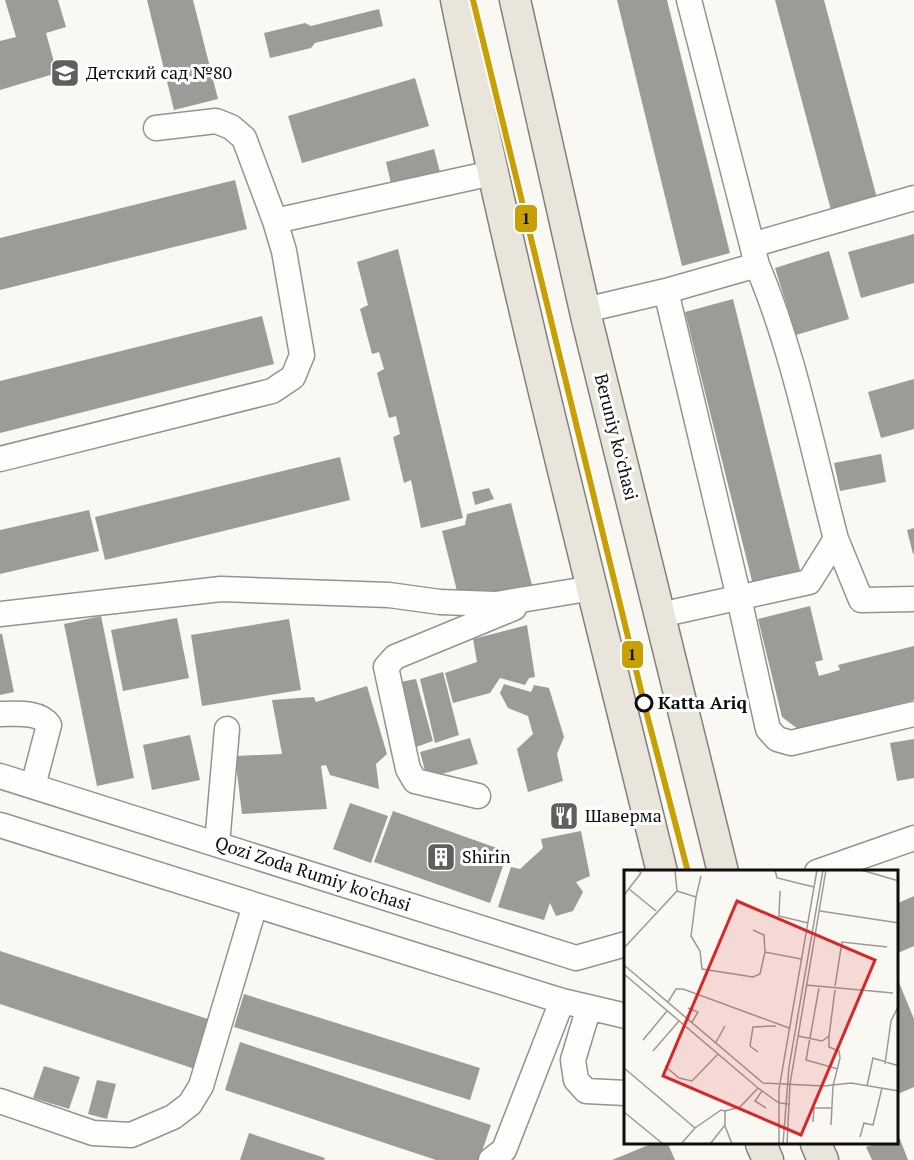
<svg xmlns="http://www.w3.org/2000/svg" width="914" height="1160" font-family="'PT Serif',serif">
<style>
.building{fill:#9d9b98}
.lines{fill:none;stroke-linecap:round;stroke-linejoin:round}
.minor-casing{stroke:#949390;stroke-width:27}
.major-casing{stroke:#81807d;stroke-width:33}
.minor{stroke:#fefefd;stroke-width:24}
.major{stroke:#eae5da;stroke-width:30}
.tram-1-casing{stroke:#fff;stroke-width:10}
.tram-1{stroke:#ca9f03;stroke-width:6}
.stop-dot{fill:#fff;stroke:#0d0d0d;stroke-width:3}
.labels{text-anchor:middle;stroke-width:6;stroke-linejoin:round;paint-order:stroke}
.poi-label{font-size:18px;fill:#0d0d0d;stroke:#fff;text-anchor:start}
.street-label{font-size:18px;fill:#0d0d0d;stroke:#fff}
.stop-label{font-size:18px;font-weight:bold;fill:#0d0d0d;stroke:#fff;text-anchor:start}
.inset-road{fill:none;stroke:#9b9a96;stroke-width:1.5}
.view{fill:#d62828;fill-opacity:0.15;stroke:#d62828;stroke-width:3}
.inset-edge{fill:none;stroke:#0d0d0d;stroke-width:3}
.line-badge{stroke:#fff;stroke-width:2}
.pale-badge-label{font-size:16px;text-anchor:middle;font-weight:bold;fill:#111}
</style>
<rect width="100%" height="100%" fill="#faf8f2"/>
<path class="building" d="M5,0H58L66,27L46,33L57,73L0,90V41L16,37Z
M147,0H193L218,99L174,110Z
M617,0H667L730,253L682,266Z
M775,0H824L878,202L832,214Z
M379,9L383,26L315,43L311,48L270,58L264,33L305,23L311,26Z
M415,78L429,126L302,163L288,116Z
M434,149L442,180L393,192L386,162Z
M235,180L247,229L0,290V238Z
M914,234V283L861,298L848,252Z
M398,249L463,518L421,528L411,480L404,483L393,437L400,434L396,416L389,418L377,373L384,369L379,352L372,354L360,309L368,305L357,262Z
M829,251L849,319L796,335L775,268Z
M733,299L801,574L753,585L685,312Z
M262,316L274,364L0,433V381Z
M914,379V429L881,438L868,392Z
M881,454L886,482L840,491L834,463Z
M340,457L350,500L105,560L95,517Z
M489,488L494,499L475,505L472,492Z
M511,503L532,585L516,590L460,603L442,531L465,525L467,514Z
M89,510L99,551L0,574V530Z
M914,528V553L913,554L907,530Z
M810,606L823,660L815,662L819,676L840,670L838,665L914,646V700L798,729L782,717L758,619Z
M101,616L134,778L97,786L64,624Z
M177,618L189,678L123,691L111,630Z
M289,619L301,690L202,706L191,635Z
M527,625L535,677L529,678L525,685L500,678L490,693L453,703L445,673L477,662L473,639Z
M0,634H2L14,692L0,695Z
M443,672L459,735L435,743L420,679Z
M416,679L433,741L416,747L400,682Z
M504,684L531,692L534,685L549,688L564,737L557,754L563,781L528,792L517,749L533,734L528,716L508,708L500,693Z
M367,686L387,754L376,764L379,789L330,775L326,765L321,766L327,809L242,814L235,756L282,754L272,700L314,697L316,702Z
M190,735L200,780L152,790L143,745Z
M470,738L478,764L427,778L420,752Z
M914,739V778L897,781L890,743Z
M350,803L388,816L371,863L333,849Z
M393,811L508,852L490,903L374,862Z
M581,831L590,876L576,882L583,892L573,911L556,916L550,903L544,920L498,907L511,867L520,869L543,848L541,839Z
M914,896V946L898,953V903Z
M0,951L214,1021L198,1070L0,1004Z
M898,980L914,1019V1087L898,1094Z
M244,994L480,1068L470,1100L234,1027Z
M240,1042L491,1125L479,1160H436L225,1090Z
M44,1066L80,1077L69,1109L33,1098Z
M97,1080L116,1084L107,1119L88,1114Z
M249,1133L325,1158L324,1160H240Z
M898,1134L908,1160H872L866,1147L874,1144H898Z
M651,1144H668L675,1160H612Z"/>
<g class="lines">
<g class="minor-casing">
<path id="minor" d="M689,0L752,245
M156,128L216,121L231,127L244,138L275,221
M666,291L739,598L768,729L777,739L791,743L914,714
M585,310L666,291L757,265L752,245L914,198
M0,459L272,391L293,377L302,355L284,251L275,221L492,173
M836,539L861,600L914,599
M0,614L221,589L389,595L440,602L496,604L593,588
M660,615L809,582L836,539C812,448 794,352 757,265
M0,714C16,714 39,711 49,725L33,786
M0,776L576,958L626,944
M478,796L415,781L408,769L386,667L395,657L514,608
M0,825L562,1001L626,1016
M217,844L227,729
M817,872L914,838
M589,1007L573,1060L576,1080L586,1091L626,1093
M0,1101L93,1133L131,1135L173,1117L190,1104L201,1086L255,905
M491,1160L504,1150L562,1001"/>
</g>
<g class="major-casing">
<path id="major" d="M456,0C516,293 591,582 662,872
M515,0L587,320L723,872
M761,1144L768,1160
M816,1144L823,1160"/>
</g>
<use href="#minor" class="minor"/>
<use href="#major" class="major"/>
<g class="tram-1-casing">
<path id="tram-1" d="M473,0L646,711L688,872"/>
</g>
<use href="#tram-1" class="tram-1"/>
</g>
<defs>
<g id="school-square" transform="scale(1.5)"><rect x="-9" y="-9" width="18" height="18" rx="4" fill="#605f5d" stroke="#fff"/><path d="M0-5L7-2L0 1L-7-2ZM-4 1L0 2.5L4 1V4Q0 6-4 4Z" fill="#fff"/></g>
<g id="restaurant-square" transform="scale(1.5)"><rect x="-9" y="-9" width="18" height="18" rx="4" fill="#605f5d" stroke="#fff"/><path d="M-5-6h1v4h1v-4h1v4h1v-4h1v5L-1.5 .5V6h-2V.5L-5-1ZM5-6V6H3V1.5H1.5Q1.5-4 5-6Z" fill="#fff"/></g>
<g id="building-square" transform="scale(1.5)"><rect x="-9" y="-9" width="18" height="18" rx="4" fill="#605f5d" stroke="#fff"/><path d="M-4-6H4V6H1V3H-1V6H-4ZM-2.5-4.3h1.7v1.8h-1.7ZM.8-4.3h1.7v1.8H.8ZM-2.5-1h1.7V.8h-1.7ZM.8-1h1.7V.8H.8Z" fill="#fff"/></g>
</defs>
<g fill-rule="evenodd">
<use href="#school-square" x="65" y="73"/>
<use href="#restaurant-square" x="564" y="816"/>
<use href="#building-square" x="441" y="857"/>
</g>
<circle class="stop-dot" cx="644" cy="703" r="8"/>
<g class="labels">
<g class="poi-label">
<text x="86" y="79">Детский сад №80</text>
<text x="585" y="822">Шаверма</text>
<text x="462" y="863">Shirin</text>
</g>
<g class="street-label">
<text transform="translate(616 437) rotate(76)" y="6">Beruniy ko'chasi</text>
<text transform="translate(313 874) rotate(18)" y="6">Qozi Zoda Rumiy ko'chasi</text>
</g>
<g class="stop-label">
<text x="658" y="709">Katta Ariq</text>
</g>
</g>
<g transform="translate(624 870)">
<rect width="274" height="274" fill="#faf8f2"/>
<path class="inset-road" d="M151,0L153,8L190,17M237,0L275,11M5,19L32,41M53,21L72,27L67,66L76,81L78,99L129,107L136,104L141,82L177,89M156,21L155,46L184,53M0,25L17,3L14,0M72,27L77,6M196,41L275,53M129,60L140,65L141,82M0,78L53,21L51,0M0,95L139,213L200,216L227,213L275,221M0,104L134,218L155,233L165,234M182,115L269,123M211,116L218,72L263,77M195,118L182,190L214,199M44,132L52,119H59L165,158M64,138L74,142L68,152M174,166L198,171L205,166L211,120M205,166V177L215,181L216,188L209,216L207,255M19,170L43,141M92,172L101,156M29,181L55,151M134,182L126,176L129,157L152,156M261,194L267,151L275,135M41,196L55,208L68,211L94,184M0,198L71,258M243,216L249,188L275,196M138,221L131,231L142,238M101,241L116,237L134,218M0,242L39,274M189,252L190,238H207M101,256L108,274M236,267L240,253L249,255L258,218M57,274L71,258L97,240L101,241V255L86,274M155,274V219L193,0M159,274L165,197L199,0M163,274L166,214L202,0"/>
<path class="view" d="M113,31L251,90L177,265L39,206Z"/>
<rect width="274" height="274" class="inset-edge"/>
</g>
<g class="line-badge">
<rect x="514" y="204" width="24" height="29" rx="6" fill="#ca9f03"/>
<rect x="621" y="640" width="23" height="29" rx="6" fill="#ca9f03"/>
</g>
<g class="pale-badge-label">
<text x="526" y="224">1</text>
<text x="632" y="660">1</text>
</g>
</svg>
